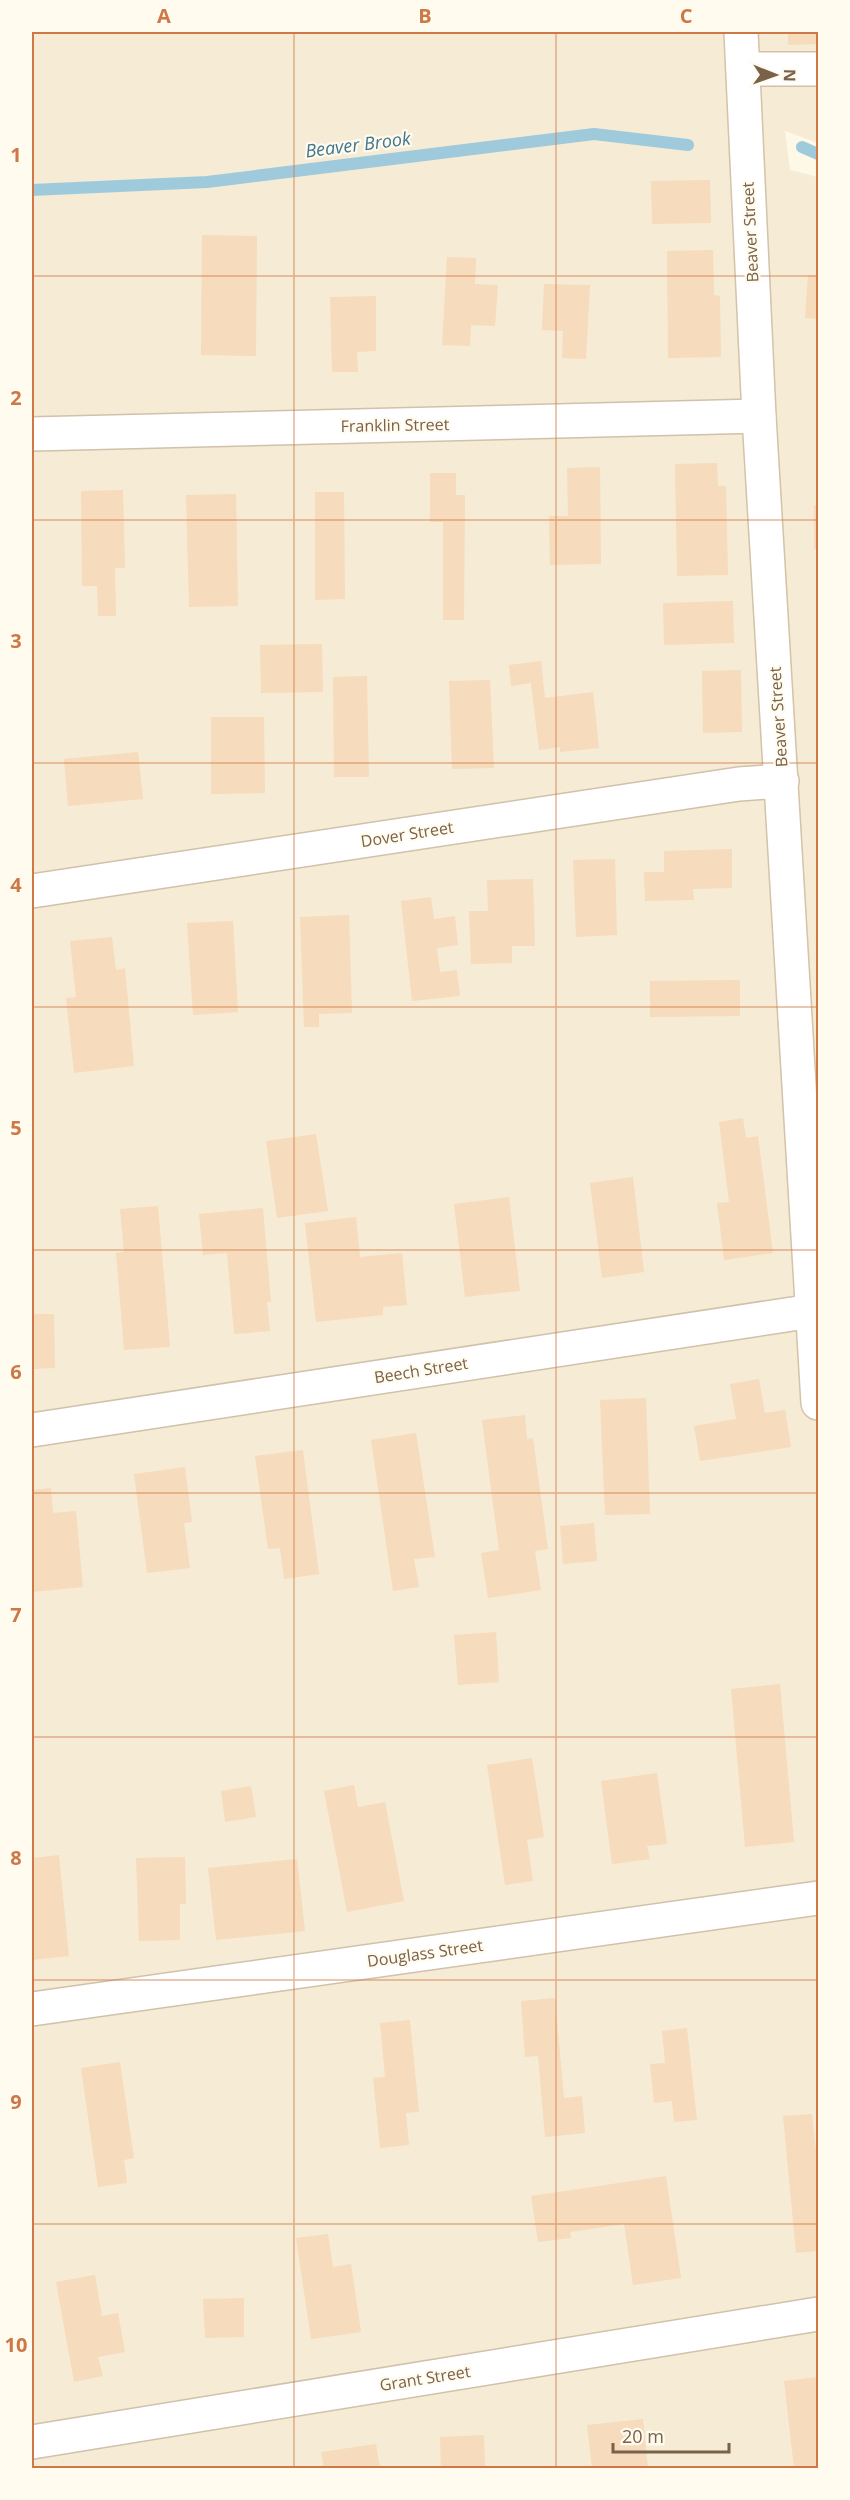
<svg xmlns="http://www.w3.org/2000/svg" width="850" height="2500" font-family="'Open Sans',sans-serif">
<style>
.residential{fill:#f6ebd5}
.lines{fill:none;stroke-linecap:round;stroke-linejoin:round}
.stream{stroke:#9fcadc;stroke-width:12}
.building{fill:#f6dbbc}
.street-casing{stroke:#d1c1ab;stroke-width:36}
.secondary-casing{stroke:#d4c2a9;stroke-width:36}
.street{stroke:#fff;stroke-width:33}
.secondary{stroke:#fff;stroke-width:33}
.grid{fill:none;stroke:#cd7846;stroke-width:1.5;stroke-opacity:0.55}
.labels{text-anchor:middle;stroke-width:4.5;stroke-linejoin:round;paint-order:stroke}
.street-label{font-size:16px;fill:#7a6149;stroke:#fffbef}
.water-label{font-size:18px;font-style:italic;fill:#40778f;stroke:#fffbef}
.neatline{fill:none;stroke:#cd7846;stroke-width:2}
.grid-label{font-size:20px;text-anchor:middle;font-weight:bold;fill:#cd7846}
</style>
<rect width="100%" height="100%" fill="#fef8e7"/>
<path class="residential" d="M32,32H818V143L785,131L790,170L818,177V2468H32Z"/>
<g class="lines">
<path class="stream" d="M802,147L818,154
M32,190L207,182L594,134L688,145"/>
</g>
<path class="building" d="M788,32H818V44L788,45Z
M710,180L711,223L652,224L651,181Z
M202,235L257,236L256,356L201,355Z
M713,250L714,295L720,296L721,357L668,358L667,251Z
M447,257L476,258L475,284L498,285L495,326L471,325L470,346L442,345Z
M808,275H818V319L805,318Z
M544,284L590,285L586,359L562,358L563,331L542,330Z
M376,296V351L357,352L358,372H332L330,297Z
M717,463L718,486H726L728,575L677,576L675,464Z
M600,467L601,564L550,565L549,516H568L567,468Z
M430,473H456V495H465L464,620H443V522H430Z
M123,490L125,568H115L116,616H98L97,586H82L81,491Z
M315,492H344L345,599L315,600Z
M236,494L238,606L189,607L186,495Z
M814,505H818V549H814Z
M733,601L734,643L664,645L663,603Z
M322,644L323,692L261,693L260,645Z
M541,661L545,698L593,692L599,748L560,752V747L539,750L531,683L511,686L509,665Z
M741,670L742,732L703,733L702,671Z
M367,676L369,777H334L333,677Z
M490,680L494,768L452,769L449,681Z
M211,717H264L265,793L211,794Z
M138,752L143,799L68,806L64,759Z
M732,849V888L693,889L694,900L645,901L644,872H664V851Z
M615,859L617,935L576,937L573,860Z
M533,879L535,946H512V963L471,964L469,911H488L487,880Z
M431,897L434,919L455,916L458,945L437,948L440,972L457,970L460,996L412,1001L401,901Z
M349,915L352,1013L319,1014V1027H304L300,917Z
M233,921L238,1012L193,1015L187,923Z
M112,937L116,970L125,968L134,1066L74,1073L66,998L76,997L70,941Z
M740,980V1016L650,1017V981Z
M743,1118L746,1138L758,1136L773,1253L724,1260L717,1203L729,1202L719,1122Z
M316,1134L328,1211L277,1218L266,1141Z
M633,1177L644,1272L602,1278L590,1183Z
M509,1197L520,1291L465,1297L454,1204Z
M158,1206L170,1347L124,1350L116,1253L124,1252L120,1209Z
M263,1208L271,1302H267L270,1331L234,1334L227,1253L203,1255L199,1214Z
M356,1217L360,1257L402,1253L407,1305L383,1307V1315L316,1322L305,1223Z
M32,1314H54L55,1368L32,1369Z
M759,1379L765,1413L785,1410L791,1447L700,1461L694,1426L736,1419L730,1384Z
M646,1398L650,1514L605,1515L600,1400Z
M525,1415L527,1439L533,1438L548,1549L535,1551L541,1590L488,1598L481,1553L499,1550L482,1420Z
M416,1433L435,1557L414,1559L419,1587L393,1591L371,1440Z
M303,1450L319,1574L284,1579L280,1548L268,1549L255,1456Z
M185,1467L192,1522L184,1523L190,1568L147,1573L134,1474Z
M51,1488L53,1513L76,1511L83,1587L32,1592V1490Z
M594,1523L597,1561L563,1564L560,1526Z
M496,1632L499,1682L458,1685L454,1635Z
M780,1684L794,1842L745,1847L731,1689Z
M532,1758L544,1837L527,1840L533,1881L505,1885L487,1765Z
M657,1773L667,1844L647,1846L650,1859L612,1864L601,1781Z
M354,1785L358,1807L385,1802L404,1901L347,1912L324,1791Z
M251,1786L256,1817L225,1822L221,1791Z
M59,1855L69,1956L32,1960V1858Z
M185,1857L186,1904H180V1940L139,1941L136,1858Z
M297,1859L305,1931L216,1940L208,1868Z
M555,1998L564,2098L582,2096L585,2133L545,2137L538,2056L525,2057L521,2001Z
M410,2020L419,2112L406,2113L409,2145L380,2148L373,2078L385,2077L380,2023Z
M687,2028L697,2120L674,2122L672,2101L654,2103L650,2064L665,2063L662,2031Z
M120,2062L134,2158L124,2160L127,2183L98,2187L81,2068Z
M812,2114L816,2150H818V2251L796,2253L783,2116Z
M666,2176L681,2278L633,2285L624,2224L570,2232L571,2238L538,2242L531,2196Z
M328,2234L333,2267L351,2264L361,2332L311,2339L296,2238Z
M95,2275L102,2316L118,2313L125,2352L98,2357L103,2376L74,2382L56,2282Z
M244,2298V2337L205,2338L203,2299Z
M818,2377V2468H794L784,2381Z
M643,2419L648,2468H592L587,2425Z
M484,2435L485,2468H441L440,2437Z
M376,2444L380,2468H324L321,2452Z"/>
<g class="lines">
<g class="street-casing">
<path id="street" d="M743,69H818
M32,434L759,416
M32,891L739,784L782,781
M32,1430L812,1311
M32,2009L818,1898
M32,2442L818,2314"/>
</g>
<g class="secondary-casing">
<path id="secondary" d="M741,32L759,416L818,1403"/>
</g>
<use href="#street" class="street"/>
<use href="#secondary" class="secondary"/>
</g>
<path class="grid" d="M294,32V2468M556,32V2468M32,276H818M32,520H818M32,763H818M32,1007H818M32,1250H818M32,1493H818M32,1737H818M32,1980H818M32,2224H818"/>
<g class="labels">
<g class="street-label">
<text transform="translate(750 232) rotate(-93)" y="6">Beaver Street</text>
<text transform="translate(395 425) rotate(-1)" y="6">Franklin Street</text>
<text transform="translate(778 717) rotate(-94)" y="6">Beaver Street</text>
<text transform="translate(407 834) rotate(-9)" y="6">Dover Street</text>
<text transform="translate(421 1370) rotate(-9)" y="6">Beech Street</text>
<text transform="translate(425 1953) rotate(-8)" y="6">Douglass Street</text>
<text transform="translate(425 2378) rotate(-9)" y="6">Grant Street</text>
</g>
<g class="water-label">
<text transform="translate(358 145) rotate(-7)" y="6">Beaver Brook</text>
</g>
</g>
<rect width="850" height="2500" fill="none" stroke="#fffbef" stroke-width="66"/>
<g transform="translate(775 75) rotate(91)" stroke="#fffbef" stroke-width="4.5" paint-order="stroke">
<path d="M0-4.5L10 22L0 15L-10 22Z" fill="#7a6149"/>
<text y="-9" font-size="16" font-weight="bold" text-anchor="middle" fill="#7a6149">N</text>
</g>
<path d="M613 2443v9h116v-9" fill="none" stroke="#7a6149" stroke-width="3"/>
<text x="622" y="2443" font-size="18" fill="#7a6149" stroke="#fffbef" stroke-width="4.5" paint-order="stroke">20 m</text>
<rect x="33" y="33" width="784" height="2434" class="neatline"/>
<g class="grid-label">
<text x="164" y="23">A</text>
<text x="425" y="23">B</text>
<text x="686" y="23">C</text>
<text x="16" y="162">1</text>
<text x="16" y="405">2</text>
<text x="16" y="648">3</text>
<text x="16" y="892">4</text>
<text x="16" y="1135">5</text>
<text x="16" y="1379">6</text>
<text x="16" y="1622">7</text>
<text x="16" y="1865">8</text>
<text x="16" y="2109">9</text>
<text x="16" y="2352">10</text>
</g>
</svg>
